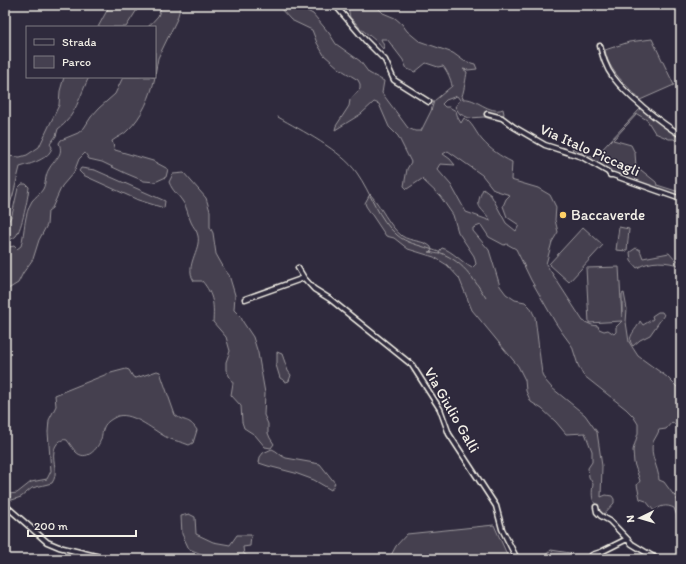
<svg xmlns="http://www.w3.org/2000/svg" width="686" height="564" font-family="Itim,sans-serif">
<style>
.green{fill:#454050;stroke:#9c989c;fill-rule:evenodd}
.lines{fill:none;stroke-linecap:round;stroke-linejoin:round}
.stream{stroke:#a19ea0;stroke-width:1}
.minor-casing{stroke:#f4f1e8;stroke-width:7}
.minor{stroke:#2f2a3d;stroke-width:4}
.poi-dot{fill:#ffd166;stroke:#2f2a3d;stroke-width:1.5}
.labels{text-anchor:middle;stroke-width:3;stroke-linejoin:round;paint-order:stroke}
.street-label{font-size:15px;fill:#f4f1e8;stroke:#2f2a3d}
.poi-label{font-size:15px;fill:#f4f1e8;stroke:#2f2a3d;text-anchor:start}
</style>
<rect width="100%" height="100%" fill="#2f2a3d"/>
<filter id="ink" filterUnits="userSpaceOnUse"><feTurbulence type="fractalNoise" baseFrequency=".025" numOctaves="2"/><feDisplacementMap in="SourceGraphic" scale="8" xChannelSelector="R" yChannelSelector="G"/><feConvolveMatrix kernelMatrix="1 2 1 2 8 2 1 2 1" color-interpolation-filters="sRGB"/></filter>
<g filter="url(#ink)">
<path class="green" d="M110,5H140L126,27H98Z
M162,5H181L177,19L158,58L155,75V27H148L158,16Z
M275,5H296L313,14L329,33L336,44L360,61L369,73L384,81L382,93L408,128L415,131H421L431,111L434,101L452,86C451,79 447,71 443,66L438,67L426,63L415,72L407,69L403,60L387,39H381L384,46L383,49C375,39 371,37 361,29C357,25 355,21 350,18L348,5H375L383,13L395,18L402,24L407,31L419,41L453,53L464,61L475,64L477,69L468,70L463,69L467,72C466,78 464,91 462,96L463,99C476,97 489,115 503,109L504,114L502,117L494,120L484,117L469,118L460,114L455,107L460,100L457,96L446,100L442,104L445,107H449L456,111L458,118L461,123L464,118C472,122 476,133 482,140C491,150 500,156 512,162L511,180L538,188L550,195L556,207L555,220L558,232L552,242L546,264L583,321L592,325L598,326L599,329L604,331L608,330L614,334L616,332V327L622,321L589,323L586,268L619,267L622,317V294L624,293L627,309L626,322L629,342L638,356L667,377L681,391V430L672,422L666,429L659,430C658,434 655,438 653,442C649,455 659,468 659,480L664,482L681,505V534C677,526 678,516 674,508C666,504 660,506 654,511L646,501L640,499L637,485L640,481L634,463L633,450L638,433V424L633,416L626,409L583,375L578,365L572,346L561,331L555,322L531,280L516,249L507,244L504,245L489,237L481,225L473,228V231L489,250L500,286L506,294L515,300L525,302L530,307L535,317L542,374L545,380L552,388L585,415L597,432L602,466L601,497L606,495L612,496L614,499V503L604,514H601C600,509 599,508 596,505C591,499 592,492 593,484L589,477L588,468L592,462V451L585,433L566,434L556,422L542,409L531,402L526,391L525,380L518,366L472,310L459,278L447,265L434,257L408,249L394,238L386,236L366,206L365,203L370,194C382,207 388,225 402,236C411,242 424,240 431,247L432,251L429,252L439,254L440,250L442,248C451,250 463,263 472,268L476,264L474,256L458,232L453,215L440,196L422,179L407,189L404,186L407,169L411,162L398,136L389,127L379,104L374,102L361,114L335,130L336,126L349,106L350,100L360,89V84L358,80L340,69L324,55L317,43L312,30L291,20L279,7ZM448,151L482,175L494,190L510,195L506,199L503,206L507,217L519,225L516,231L506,223L491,195L483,189C474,209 480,205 491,221L466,212L451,185L437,169L440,164L455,165L450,159L443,154Z
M652,39L674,85L640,100C627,85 608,71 605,50L629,42Z
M64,77H89C80,95 75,118 58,129L56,136L50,144L52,147C50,159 30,164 20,167L13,195L5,218V156L20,157L27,155L39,147L59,105L60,91Z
M123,77H155C151,96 142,117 128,130C124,135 117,137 112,141L115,150L153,161L168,169L166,177L155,182L144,181L125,173L102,162L89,159L85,153L79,159L74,172L62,186L52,208L48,211L47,225L39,240L33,259L23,273L18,283L5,291V248L14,246L17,249L21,246C25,231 24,214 32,201C35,197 40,194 43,189C46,183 45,175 49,169C55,158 64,156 59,143L61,140L78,133L84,128L91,117L99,108L115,94Z
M641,108L681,137V156L678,153L677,142L674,139H669L655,133L647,120L637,114L613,140L631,145L635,153L636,166L656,182L657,185L679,192L678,196L630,180L609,171L595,162L573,151L572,148L594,158Z
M81,168L95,170L165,201L164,208L138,200L83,175L79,171Z
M184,173L206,198L210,211V227L213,233L216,254L225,270L229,275L235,295L234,310L241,317L243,322L253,337L258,353L265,393L264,415L268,424V433L270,438L274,444L271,448L265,447L255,435L244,428L242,422L241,406L231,395L233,383L226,370V362L230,351L226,337L213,322C214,306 214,295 202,281H194C184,266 201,250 198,236C197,230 193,227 191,222C188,216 187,207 183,202C177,193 173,192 169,182L173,174Z
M22,184H26L29,187C28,198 22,228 16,236C13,239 10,240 5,240V227L12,215L18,188Z
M583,227L603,245L569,282L549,264Z
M619,227L629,229L627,251L616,250Z
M636,248L640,250L643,258L669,253L675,260H681V266C667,261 650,260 637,268L631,261L630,252Z
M658,312H662L664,315L650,335L640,340L633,346C625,337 637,330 640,321L643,325L653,319L652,316Z
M277,352L282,354L288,371L291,375L289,381L286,382L280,378L276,365L277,363Z
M126,369L129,370L133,377L136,378L157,371L160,372L175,415C185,423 188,417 197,430L193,443L189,445C182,442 175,441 168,438C155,432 134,412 118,416C113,418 106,422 104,427C102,431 102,436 101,439C98,449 86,462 76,452C73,449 70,444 67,440C61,438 55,444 54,451C52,462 59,473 52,483L32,488L21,497L12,500L9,494L17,493L31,482L47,479L51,471L48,432L49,420L56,406L55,395L107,374Z
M272,449C278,451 280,456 286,458L320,464L335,483L331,490L314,480L295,473L268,466L259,463L260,457L263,453Z
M189,514L195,517L196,534L213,542L230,545L237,535H251L250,546L243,547L244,554L253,559H214L189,549L182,534L181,516Z
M494,525L509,559H389L396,546L407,534Z
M551,550L570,553L572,559H541Z"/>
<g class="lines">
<path class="stream" d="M278,117C302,131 341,150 357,173C371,193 378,219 397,235C406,243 419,245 430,249C460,258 470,273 486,298"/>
<g class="minor-casing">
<path id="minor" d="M335,5L365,40L385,60L394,80L429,102
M600,46C603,57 606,68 613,77C627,96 661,123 681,135
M487,114L502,118L514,127L545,145L582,157L608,172L610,175H613L681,199
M298,268L304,278L314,289L330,299L412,365L440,409L449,434L496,506L502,529L517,559
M245,299L304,278
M5,505L47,542L59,547L108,559
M596,507L597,512L601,516L610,521L632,544L657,559
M592,555L601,552L627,539"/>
</g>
<use href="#minor" class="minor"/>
</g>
</g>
<circle class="poi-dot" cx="563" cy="215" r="4"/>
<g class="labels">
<g class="street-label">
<text transform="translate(590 150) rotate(24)" y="5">Via Italo Piccagli</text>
<text transform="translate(452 410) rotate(60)" y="5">Via Giulio Galli</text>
</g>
<g class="poi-label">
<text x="571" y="220">Baccaverde</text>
</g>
</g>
<rect width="686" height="564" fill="none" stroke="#2f2a3d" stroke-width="20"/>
<rect x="10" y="10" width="666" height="544" fill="none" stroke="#f4f1e8" stroke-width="1.5" filter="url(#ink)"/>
<rect x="26" y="26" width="130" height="52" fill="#2f2a3d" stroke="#7e7a81"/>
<rect x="34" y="39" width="20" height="6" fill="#2f2a3d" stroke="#7e7a81"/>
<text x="62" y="46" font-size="12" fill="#f4f1e8">Strada</text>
<rect x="34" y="56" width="20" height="12" fill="#454050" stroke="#7e7a81"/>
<text x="62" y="66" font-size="12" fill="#f4f1e8">Parco</text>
<g transform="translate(640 518) rotate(265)" stroke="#2f2a3d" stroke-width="3" paint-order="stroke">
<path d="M0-3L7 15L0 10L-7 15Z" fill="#f4f1e8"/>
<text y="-6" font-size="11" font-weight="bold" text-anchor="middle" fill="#f4f1e8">N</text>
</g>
<path d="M28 530v6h108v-6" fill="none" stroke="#f4f1e8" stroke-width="2"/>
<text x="34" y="530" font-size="12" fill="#f4f1e8" stroke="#2f2a3d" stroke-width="3" paint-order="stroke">200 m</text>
</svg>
